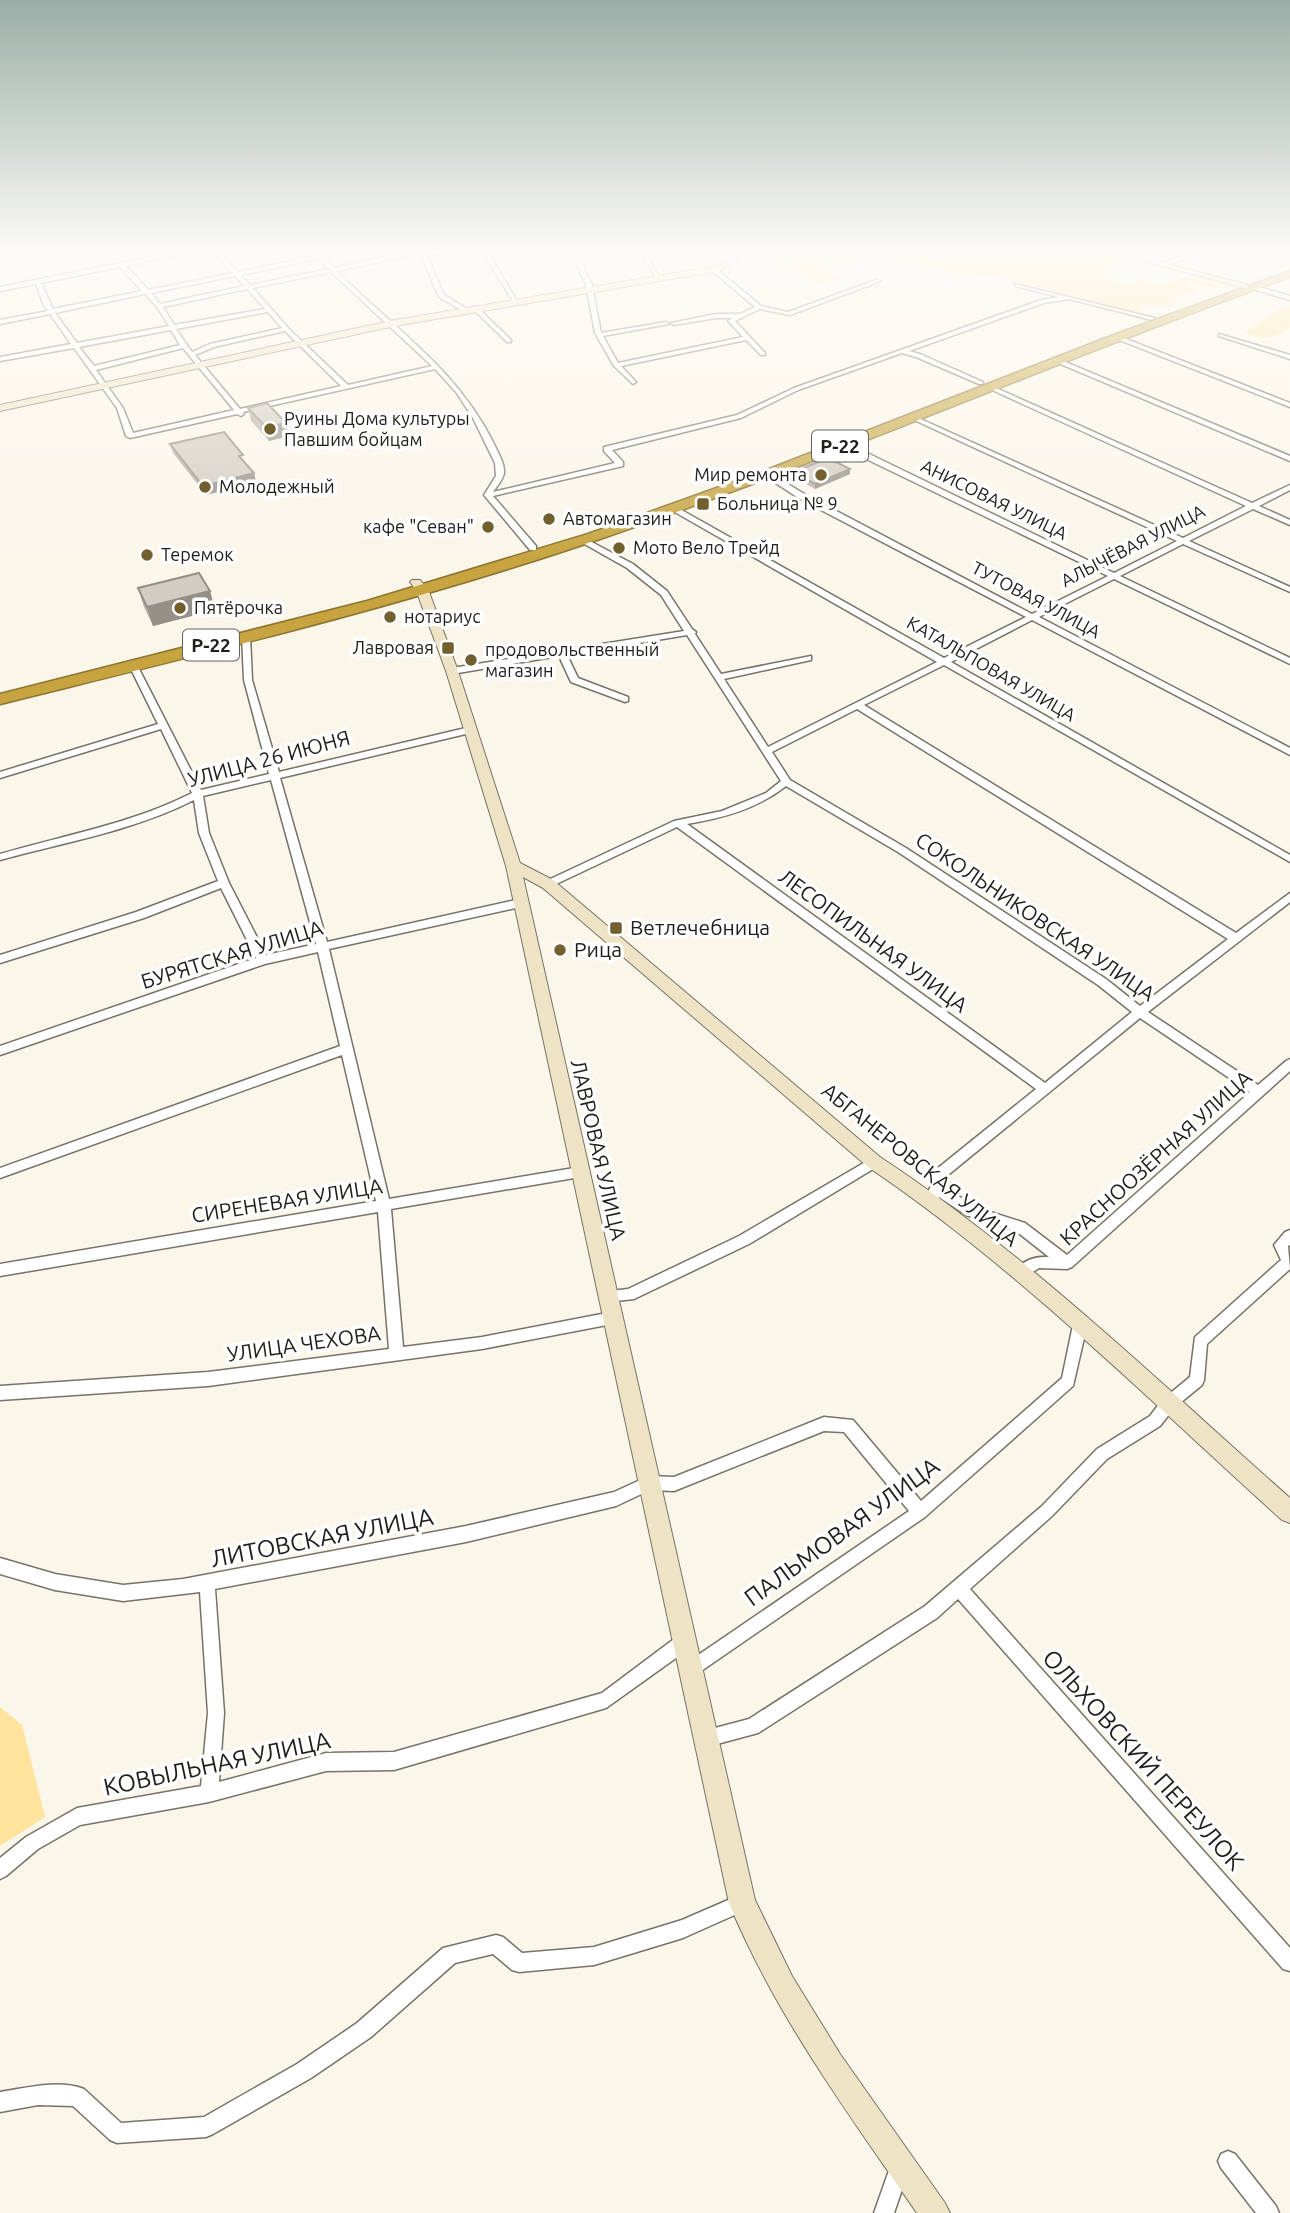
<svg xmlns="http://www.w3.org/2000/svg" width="1290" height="2213" font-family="Ubuntu,sans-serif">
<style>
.green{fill:#fee49d}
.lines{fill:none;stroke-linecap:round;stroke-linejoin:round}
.street-casing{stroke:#777368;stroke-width:3}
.secondary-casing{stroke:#777368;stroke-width:2}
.highway-casing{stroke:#8c7532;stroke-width:3}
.street{fill:#fff;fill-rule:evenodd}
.secondary{fill:#eee4c5;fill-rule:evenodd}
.highway{fill:#c7a43f;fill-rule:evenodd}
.wall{fill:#b5b0a7}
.shaded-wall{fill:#939088}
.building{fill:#d2cdc2;stroke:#939088;stroke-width:2}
.poi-dot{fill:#71602e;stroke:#fff;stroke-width:2.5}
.labels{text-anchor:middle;stroke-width:7;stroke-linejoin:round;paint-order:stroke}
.far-poi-label{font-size:18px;fill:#1f1e1a;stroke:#fff;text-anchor:start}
.far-street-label{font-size:18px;fill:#1f1e1a;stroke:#fff}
.shield{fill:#fff;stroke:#62625f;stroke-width:2}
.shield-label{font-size:19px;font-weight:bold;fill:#1f1e1a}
.street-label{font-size:21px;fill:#1f1e1a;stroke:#fff}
.poi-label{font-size:21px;fill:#1f1e1a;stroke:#fff;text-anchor:start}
.near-street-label{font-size:24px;fill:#1f1e1a;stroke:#fff}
</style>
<rect width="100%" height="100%" fill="#faf6ea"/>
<path class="green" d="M815,250H935L952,255C977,239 1027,257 1055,258L1053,254L1057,250H1094L1116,260L1102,269L1115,273L1108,279L1130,285L1139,280L1161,285L1186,277L1218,284L1209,287L1189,284L1187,286L1200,291L1177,296L1168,305H1138L1143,310L1139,313L998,276L963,274L871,252L821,269L841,278L818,284L807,275L776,265Z
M1290,307V328C1274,337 1261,343 1245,332L1280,309Z
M0,1707L22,1725L45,1817L0,1846Z"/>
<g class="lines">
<g class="street-casing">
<path id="street" d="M187,250H199L126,266L148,290L233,273L212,250H218L238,272L316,256L311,250H317L320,253L349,250L323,256L334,268L418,250L441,252L439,255L426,253L444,295L467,309V311H463L439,297L420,253L337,271C394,329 455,367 493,442C497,451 505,463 504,473C503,480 497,486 493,492L615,463L604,451V447L737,415L794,388L1041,300L1059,297L1015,286V284L1155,318L1152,320L1069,299L1044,303L909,351L920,354L983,382V384H979L916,357L902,353L798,390L741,418L612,450L623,462V466L493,496L536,546V550H530L484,495L496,476L495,463L473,418L456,392L435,369L243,412L244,414L241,416L237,414L130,438L126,436L117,408L74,348L0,361V357L71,344L50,314L0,324V320L48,311L43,304L36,284L0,291V287ZM319,259L329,269L250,285L241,275ZM120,267L142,291L53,309L41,283ZM331,272L432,366L348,385L289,329L253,288ZM235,276L244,286L160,304L151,293ZM247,289L265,309L174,325L163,307ZM145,294L157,307L169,326L77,343L55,313ZM268,312L282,328L210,344L192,352L176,329ZM171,330L180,345L94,366L79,347ZM285,331L341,386L240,409L195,355L214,347ZM183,348L234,410L133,433L123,408L96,370Z
M481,250H487L518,303H514Z
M569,250H575L592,285L601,333L666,322L669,324L603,336L618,363L743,337L728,321L732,318H716L674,325L671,323L716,314H740L755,307L711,270V268H715L761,306L788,312L876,280L881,281L790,315L760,309L735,321L765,353V355H761L746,340L621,366L636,382L633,384L614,366L595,333L586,285Z
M638,250H644L661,279H657Z
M1198,250H1206L1165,266L1160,265Z
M1252,285L1290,296V300L1250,288Z
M473,307H477L511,340V342H507L473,309Z
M1219,334L1290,355V359L1219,336Z
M1117,337H1121L1290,403V407L1117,339Z
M1058,359L1290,456V461L1056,362V360Z
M990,387H994L1252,503L1290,485V490L1259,506L1290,520V525L1253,509L1189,541L1290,587V592L1183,544L1120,576L1290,658V664L1114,579L1039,617L1290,748V755L1032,620L951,662L1290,855V862L944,665L864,705L1236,933L1290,893V902L1148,1012L1258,1085L1286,1061L1290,1059V1071L1072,1267L1067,1269L1039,1268L1020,1280L1015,1278L1013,1274C1021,1261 1034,1256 1049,1257L1016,1231L966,1215L939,1197L936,1204L931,1205L926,1204L925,1200L938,1168L1036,1089L677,827L552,886L548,888L543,884L544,882L674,821L722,811L766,793L781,781L687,635L567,655L578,678L628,697V701L625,702L571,682L559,656L452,674L448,671L452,668L684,631L661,595L627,568L581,542L580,540L584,538L633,564L667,591L692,629L696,632L695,634L721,674L811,656V660L724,679L768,747L937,662L673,511L672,509L676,507L944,658L1026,617L800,499L765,476V472H768L806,495L1032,614L1108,576L856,454L829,451L828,449L832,447L861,450L1114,573L1177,541L912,419L911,418L914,416L1183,538L1246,506L990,389ZM857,709L1228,939L1140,1006L1106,979L906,848L790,780L772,752ZM786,786L898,852L1098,985L1132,1012L1045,1083L687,824C722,818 757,809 786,786ZM1140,1018L1250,1092L1067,1255L1025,1223L975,1207L943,1186L948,1175Z
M246,633L250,636L252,680L279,772L470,727L475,730L470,733L280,778L327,942L520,899L525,903L520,907L329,949L389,1199L580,1167L585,1168L586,1172L585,1176L580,1177L391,1209L403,1347L482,1337L612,1312L617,1314L619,1318L617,1322L612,1324L482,1349L208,1386L0,1400V1386L208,1372L389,1349L378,1212L0,1276V1264L376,1201L342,1055L0,1178V1168L340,1046L318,952L265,964L0,1055V1046L256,958L221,888L144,918L0,963V955L136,912L218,881L199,833L194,800C133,831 65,842 0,860V854C65,835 131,824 192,793L161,729L0,778V772L158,724L129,665L133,662L137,665L201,790L269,774L244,680L242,636ZM271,780L316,944L266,955L229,883L209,833L203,796Z
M874,1157L878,1158L880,1162L878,1166L749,1244L634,1299L607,1302L602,1300L600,1296L602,1292L628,1289L739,1236Z
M1290,1230V1245L1288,1246L1290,1269L1207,1344L1204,1380L1202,1385L1174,1408L1160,1426L1107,1459L1052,1516L970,1589L1290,1948V1971L1283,1969L958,1599L937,1618L758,1733L706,1747L700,1744L697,1738L700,1732L749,1719L925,1606L1042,1506L1097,1449L1150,1416L1162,1400L1190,1377L1195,1337L1281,1260L1274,1245L1285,1232Z
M1080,1319L1085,1321L1087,1325L1073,1386L925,1517L691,1678L685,1676L683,1670L685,1664L909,1511L844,1432L824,1431L674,1491L650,1490L616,1506L466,1542L215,1589L224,1713L219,1782L326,1753L394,1752L602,1693L678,1636L684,1634L690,1636L692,1642L690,1648L606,1708L394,1770L326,1771L209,1802L80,1825L38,1849L6,1876L0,1879V1858L26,1837L77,1808L201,1786L208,1713L200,1592L123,1601L55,1590L0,1574V1558L55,1574L123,1585L183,1579L466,1526L614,1492L649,1476L674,1477L824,1417L853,1420L921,1501L1062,1378L1073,1325L1075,1321Z
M742,1894L748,1897L751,1903L748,1909L683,1938L594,1965L519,1972L512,1970L493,1954L455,1963L371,2037L311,2078L213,2134L206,2137L117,2143L110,2140L73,2106L38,2105L0,2112V2092C25,2088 60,2079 84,2089L121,2123L204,2117L297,2064L357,2023L443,1948L496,1935L503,1937L522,1953L594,1947L682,1920Z
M1228,2151L1235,2154L1276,2206L1279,2213H1256L1221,2168L1218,2161L1221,2154Z
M900,2156L907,2159L910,2166L894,2213H874L893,2159Z"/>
</g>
<g class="secondary-casing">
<path id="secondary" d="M733,250H741L737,262L719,271L395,326L0,411V405L395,320L717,266L729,261Z
M1101,250H1115L1256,287L1252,290Z
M412,580H420L428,589L458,671L520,863L553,880L880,1157C1026,1253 1159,1382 1290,1498V1523L1282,1520C1150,1401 1015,1266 868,1167L543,888L523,877L755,1900L792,1976L840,2054L945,2203L950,2213H917C848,2113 776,2016 729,1903L506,866L446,671L416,590L410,582Z"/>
</g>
<g class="highway-casing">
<path id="highway" d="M1290,271V277C1058,360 833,459 600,539C404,606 201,654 0,704V694L367,601L588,534L764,471L1111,336Z"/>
</g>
<use href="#street" class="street"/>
<use href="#secondary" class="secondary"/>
<use href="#highway" class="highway"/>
</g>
<path class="wall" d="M508,250H531L522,255L508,252Z
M248,408L289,436L269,441L251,421Z
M170,444L245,464L254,473L256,482L206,495L173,453Z
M850,469V474L815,489L793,477V472Z
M138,588L210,591L215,610L153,626L144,607Z"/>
<path class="shaded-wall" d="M522,250H531L522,255Z
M286,423L289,436L269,441L266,427Z
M850,469V474L815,489V484Z
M254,473L256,482L206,495L203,486Z
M210,591L215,610L153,626L147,607Z"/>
<path class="building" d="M267,403L286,423L266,427L248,408Z
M224,432L243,455L239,456L254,473L203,486L170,444Z
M828,458L850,469L815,484L793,472Z
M199,573L210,591L147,607L138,588Z"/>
<linearGradient id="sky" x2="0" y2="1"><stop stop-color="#9aaea7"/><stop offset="0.45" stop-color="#fdfbf6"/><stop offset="1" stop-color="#fdfbf6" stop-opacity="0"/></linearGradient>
<rect width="1290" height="560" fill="url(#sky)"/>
<g class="poi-dot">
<circle cx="270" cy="429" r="7"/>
<circle cx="821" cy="475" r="7"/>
<circle cx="205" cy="487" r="7"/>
<rect x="696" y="497" width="14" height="14" rx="3.5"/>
<circle cx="549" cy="519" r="7"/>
<circle cx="488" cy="527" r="7"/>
<circle cx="619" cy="548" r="7"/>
<circle cx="147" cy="555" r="7"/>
<circle cx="180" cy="608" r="7"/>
<circle cx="390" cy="617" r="7"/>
<rect x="441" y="641" width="14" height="14" rx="3.5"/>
<circle cx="471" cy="660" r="7"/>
<rect x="609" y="921" width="14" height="14" rx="3.5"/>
<circle cx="560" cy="950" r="7"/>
</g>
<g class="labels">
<g class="far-poi-label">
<text x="284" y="425">Руины Дома культуры<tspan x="284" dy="21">Павшим бойцам</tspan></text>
<text x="807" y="481" text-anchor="end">Мир ремонта</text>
<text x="219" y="493">Молодежный</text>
<text x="717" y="510">Больница № 9</text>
<text x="563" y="525">Автомагазин</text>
<text x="474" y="533" text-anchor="end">кафе "Севан"</text>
<text x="633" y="554">Мото Вело Трейд</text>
<text x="161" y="561">Теремок</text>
<text x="194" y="614">Пятёрочка</text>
<text x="404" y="623">нотариус</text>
<text x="434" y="654" text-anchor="end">Лавровая</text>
<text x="485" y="656">продовольственный<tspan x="485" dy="21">магазин</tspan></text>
</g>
<g class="far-street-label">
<text transform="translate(994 500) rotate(26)" y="6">АНИСОВАЯ УЛИЦА</text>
<text transform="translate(1133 546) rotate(-27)" y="6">АЛЫЧЁВАЯ УЛИЦА</text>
<text transform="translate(1036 600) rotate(28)" y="6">ТУТОВАЯ УЛИЦА</text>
<text transform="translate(991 669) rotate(30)" y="6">КАТАЛЬПОВАЯ УЛИЦА</text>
</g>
<g class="shield">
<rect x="812" y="430.5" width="56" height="31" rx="5"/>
<rect x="183" y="629.5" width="56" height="31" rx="5"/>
</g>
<g class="shield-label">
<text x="840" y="453">Р-22</text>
<text x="211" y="652">Р-22</text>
</g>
<g class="street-label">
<text transform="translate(269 759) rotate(-15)" y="7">УЛИЦА 26 ИЮНЯ</text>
<text transform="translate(1035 917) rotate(34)" y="7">СОКОЛЬНИКОВСКАЯ УЛИЦА</text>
<text transform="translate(873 941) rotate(36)" y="7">ЛЕСОПИЛЬНАЯ УЛИЦА</text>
<text transform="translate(232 955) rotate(-17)" y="7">БУРЯТСКАЯ УЛИЦА</text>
<text transform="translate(598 1150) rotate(77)" y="7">ЛАВРОВАЯ УЛИЦА</text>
<text transform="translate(1156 1158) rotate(-42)" y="7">КРАСНООЗЁРНАЯ УЛИЦА</text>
<text transform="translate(920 1165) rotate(39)" y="7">АБГАНЕРОВСКАЯ УЛИЦА</text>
<text transform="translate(287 1201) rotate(-9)" y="7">СИРЕНЕВАЯ УЛИЦА</text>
<text transform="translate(304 1344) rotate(-8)" y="7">УЛИЦА ЧЕХОВА</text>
</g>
<g class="poi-label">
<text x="630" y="935">Ветлечебница</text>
<text x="574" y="957">Рица</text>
</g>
<g class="near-street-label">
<text transform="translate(842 1532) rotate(-36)" y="8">ПАЛЬМОВАЯ УЛИЦА</text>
<text transform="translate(322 1538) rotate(-11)" y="8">ЛИТОВСКАЯ УЛИЦА</text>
<text transform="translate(1143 1760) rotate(48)" y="8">ОЛЬХОВСКИЙ ПЕРЕУЛОК</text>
<text transform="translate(217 1764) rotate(-12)" y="8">КОВЫЛЬНАЯ УЛИЦА</text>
</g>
</g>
</svg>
